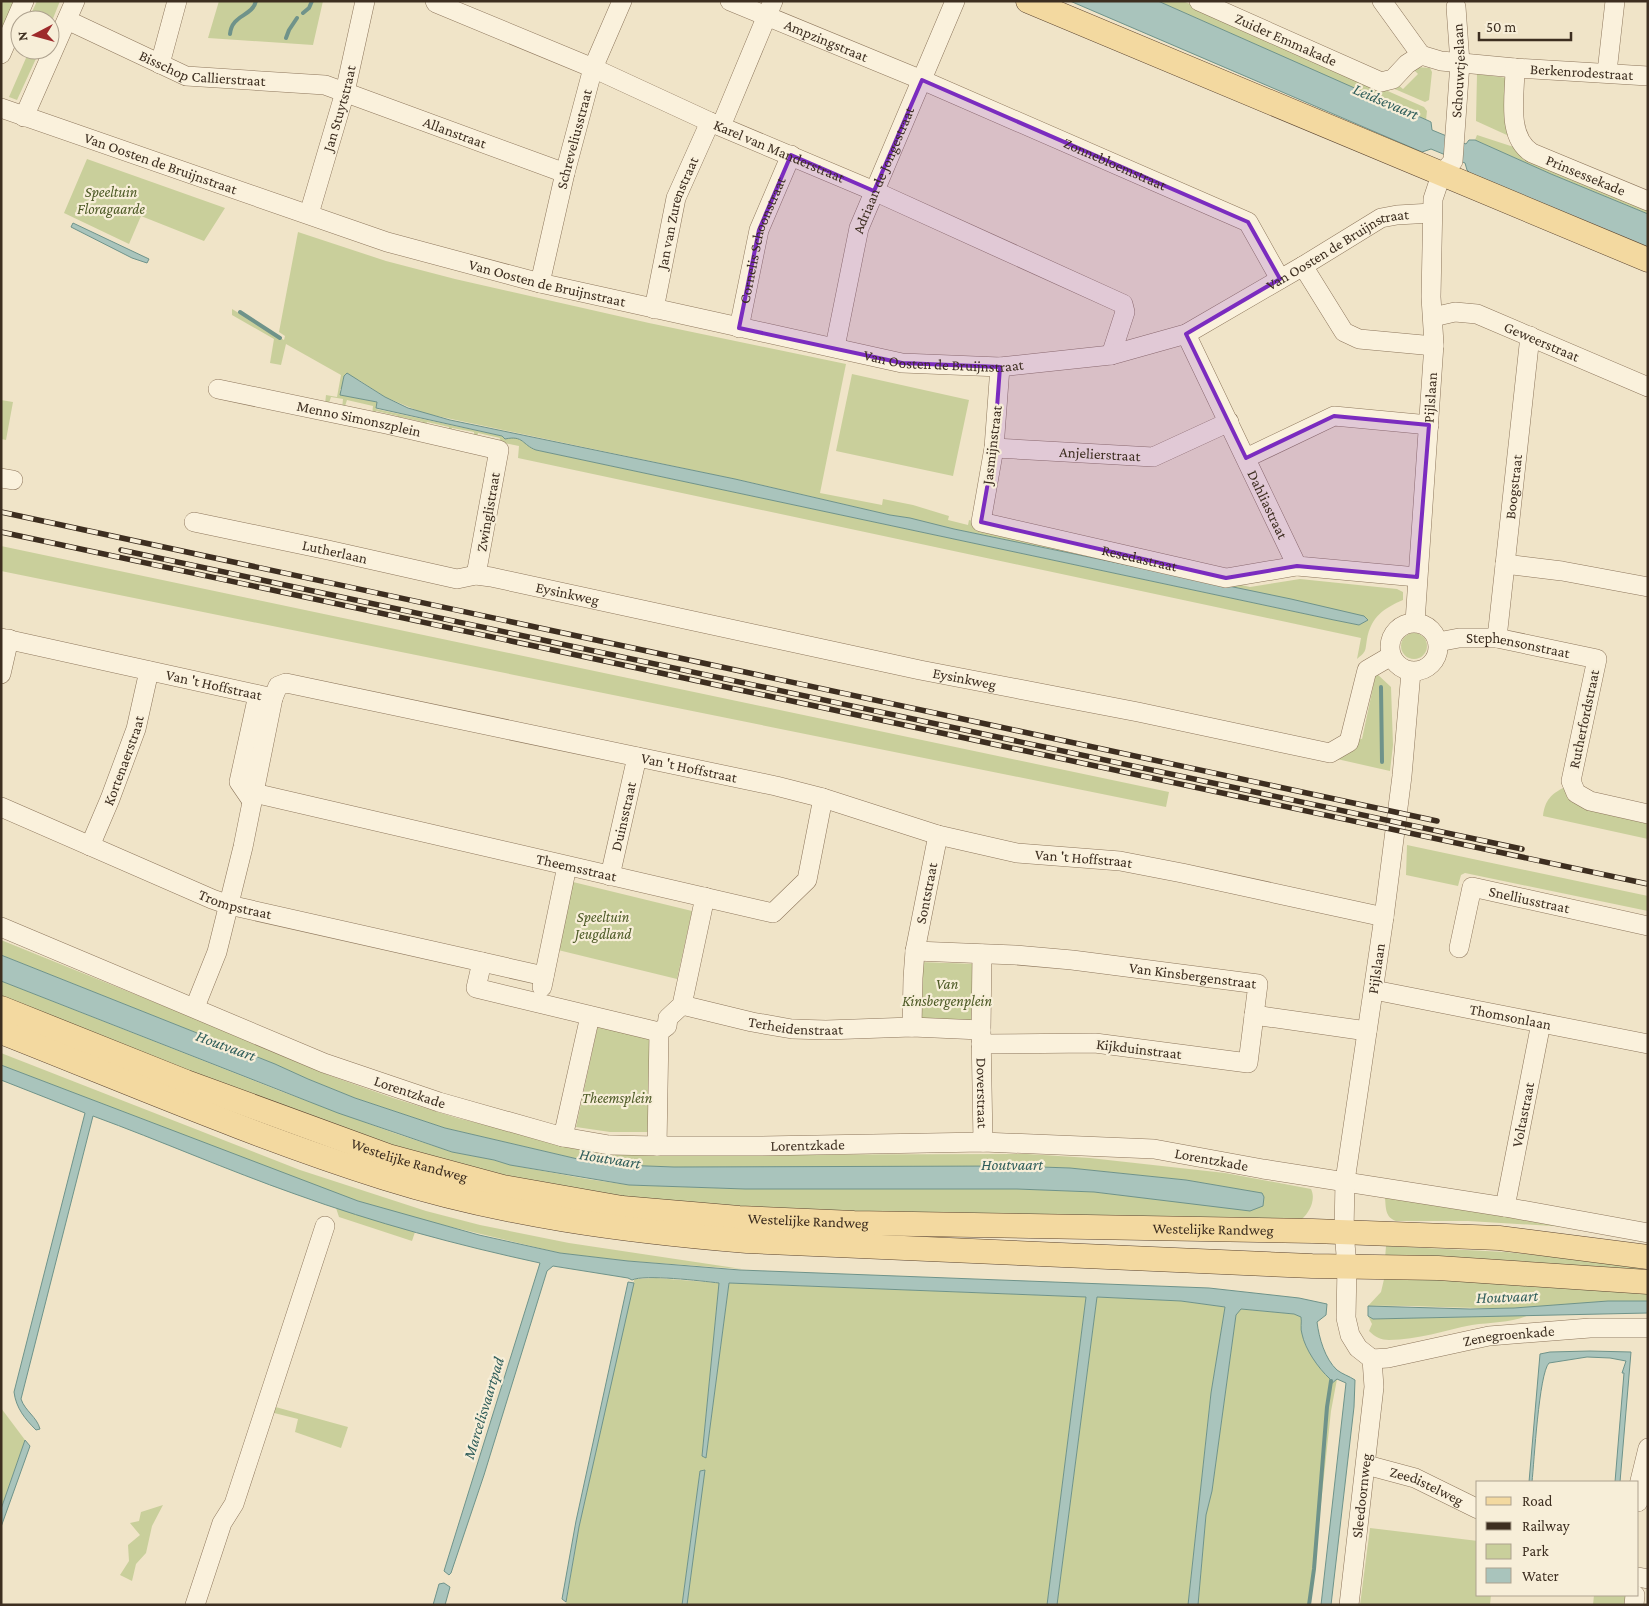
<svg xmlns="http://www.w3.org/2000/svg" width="1649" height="1606" font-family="'Crimson Pro',serif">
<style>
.green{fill:#c9cf9b;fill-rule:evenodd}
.water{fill:#a9c4bc;stroke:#6f938a}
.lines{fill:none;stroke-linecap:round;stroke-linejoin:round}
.stream{stroke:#6f938a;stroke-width:4}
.minor-casing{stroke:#8d765c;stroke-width:20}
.major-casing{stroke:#5b4430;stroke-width:25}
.minor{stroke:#faf1dc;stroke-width:19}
.major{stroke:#f3d9a0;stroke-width:24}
.rail-casing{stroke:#3d2e20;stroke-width:5.5}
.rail{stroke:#f7eed8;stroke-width:4;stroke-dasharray:11;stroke-linecap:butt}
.marked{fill:#7b2cbf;fill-opacity:0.2;stroke:#7b2cbf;stroke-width:4;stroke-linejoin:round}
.labels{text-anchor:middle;stroke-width:4.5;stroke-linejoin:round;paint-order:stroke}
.street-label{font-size:15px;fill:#3d2e20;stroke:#f7eed8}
.park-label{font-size:15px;font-style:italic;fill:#4d5a26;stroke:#f7eed8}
.water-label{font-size:16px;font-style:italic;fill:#2f5d5a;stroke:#f7eed8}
</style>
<rect width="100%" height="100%" fill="#f0e4c8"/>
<path class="green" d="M1,1H14L1,30Z
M37,1H60L50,26V20H30L31,14Z
M219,1H323L313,45L208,38Z
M1158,1H1183L1424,107L1427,111L1426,120Z
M27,50H40L17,100L9,97L26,58Z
M1417,67L1430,68L1432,72L1429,100L1425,102L1390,87L1396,83L1403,89L1418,74L1414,70Z
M1477,74L1508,78L1509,136L1476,121Z
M1477,135L1532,153L1648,199V214L1551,174L1475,140Z
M87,159L225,208L204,241L141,216L129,244L64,213Z
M298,232L386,261L455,279L649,323L846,364L820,493L882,505L883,499L913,505L949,516L948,520L968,525L969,520L973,521L1250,587L1300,579L1397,589L1403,592V600C1384,608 1371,617 1367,639C1365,651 1367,651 1357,659L1361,638L518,458L519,446L499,442L500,438L478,433L477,437L474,436V432L452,428L451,432L449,431V427L427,422L426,426H423V422L401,417L400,421L397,420L398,416L376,411L374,416L372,415L373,406L347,400L344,409H342L343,399L331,397L328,406L325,404L326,395L337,397L341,375L286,344L281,365L270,363L274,339L232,315V309L284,340L285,336L279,332ZM344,376L359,380L385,397L423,413L749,482L890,515L910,518L954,529L1144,568L1368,620L1359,625L1334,620L536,450C522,445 524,435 505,439L502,436L376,409L377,402L341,395L340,389H342Z
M852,374L969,400L953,476L836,451Z
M1,400L13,402L6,440L1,439Z
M1,546L1169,792L1166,807L1,571Z
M1401 646a13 13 0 1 1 26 0a13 13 0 1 1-26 0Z
M1376,673L1391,687L1393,745L1390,771L1337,759C1349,753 1354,752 1358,738L1362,739Z
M1565,787L1648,820V839L1543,816C1545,800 1551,794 1565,787Z
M1407,845L1648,896V911L1465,873L1461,875L1458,886L1406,875Z
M573,882L692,911L677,979L558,950Z
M1,940L287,1056L328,1075L393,1098L457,1118L552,1141L672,1155L1027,1154L1090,1158L1225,1173L1311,1189C1316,1199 1310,1212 1302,1219L1230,1222L762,1215L590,1198L407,1154L1,999V981L280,1091L394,1133L452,1152L494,1160L510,1165L587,1179L629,1185L745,1189H1017L1094,1192L1190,1203L1264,1197L1261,1193L1186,1180L1070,1168L1012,1166L674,1167L621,1165L582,1160L445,1128L355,1098L308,1079L275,1064L1,955Z
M919,962L976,964L975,1023L919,1021Z
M598,1025L653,1037L651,1132H610L576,1127Z
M1,1053L300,1170L426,1211L480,1225L569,1243L742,1269L628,1261L560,1253L414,1218L358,1201L321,1188L1,1065Z
M1387,1195L1569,1227L1468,1221H1396C1385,1217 1386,1208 1385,1198Z
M336,1208L415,1232L412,1241L339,1217Z
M1386,1246L1506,1252L1648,1266V1274L1385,1259Z
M1385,1275L1648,1287V1301C1602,1301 1556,1307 1510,1308C1463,1309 1415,1305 1368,1306L1381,1292Z
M656,1278L719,1283L702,1456L706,1458L729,1283L1086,1297L1047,1605H687L704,1470L700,1471L682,1605L566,1604L579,1527L634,1280L635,1279Z
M1097,1297L1181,1301L1225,1307L1211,1393L1188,1605H1057Z
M1240,1309L1294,1314L1301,1317C1302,1322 1300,1329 1302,1333C1305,1349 1318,1368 1330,1379V1385L1337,1379L1331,1411L1310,1605H1198L1206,1515L1212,1491L1236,1315Z
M1529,1315C1511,1323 1492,1322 1472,1325C1445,1330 1418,1340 1389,1340C1381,1340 1375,1337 1369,1331L1372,1324L1368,1316L1373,1319Z
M272,1406L348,1427L341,1448L295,1432L298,1419L270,1412Z
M1,1408L25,1440L1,1509Z
M163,1505L152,1526L146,1553L136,1564L132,1581L120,1575L129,1561L128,1545L140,1535L130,1523L139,1521L141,1512Z
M1370,1528L1478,1541V1595H1491L1490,1605H1360Z
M1594,1595H1627V1605H1593Z"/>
<path class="water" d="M1070,1H1158L1429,121L1431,122L1432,130L1466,144L1469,140H1475L1551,174L1648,214V248L1470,173L1467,170L1465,163L1431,149L1422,152Z
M73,223L149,259L147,263L132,258L71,227Z
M347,373L385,397L408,408L450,420L735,479L890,515L910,518L954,529L1291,599L1364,616L1368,620L1359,625L1334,620L536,450C522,445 524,435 505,439L502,436L376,408L377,402L340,395L344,376Z
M1,955L275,1064L308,1079L355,1098L445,1128L582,1160L621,1165L674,1167L1012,1166L1070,1168L1186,1180L1262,1193L1264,1197L1263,1206L1250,1211L1094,1192L1017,1189H745L629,1185L510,1165L494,1160L452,1152L338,1113L1,981Z
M1,1065L358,1201L479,1235L560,1253L628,1261L740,1270L1209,1288L1299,1298L1327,1304L1326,1315L1317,1322C1319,1338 1325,1359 1337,1370C1342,1374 1349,1376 1355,1380L1354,1407L1331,1605H1321L1346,1383L1337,1379L1330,1385V1379C1318,1368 1305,1349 1302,1334C1300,1329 1302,1322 1301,1317L1294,1314L1241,1309L1236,1315L1212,1491L1206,1515L1198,1605H1188L1211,1393L1225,1307L1181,1301L1097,1297L1057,1605H1047L1086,1297L729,1283L706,1458L702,1456L719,1283C702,1281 644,1274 632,1280L628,1278L553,1266L547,1271L484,1475L451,1573L449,1575L444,1571L540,1263C457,1245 375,1223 295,1194C227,1170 161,1141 93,1116L21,1399C25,1411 37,1417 40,1429L36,1430C25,1419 16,1408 14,1392L85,1113L1,1080Z
M628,1282L634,1283L579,1527L566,1602L562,1599L576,1521Z
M1608,1301H1648V1313L1373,1319L1368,1316V1306L1470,1309L1514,1308Z
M1590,1351L1631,1352L1620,1482H1615L1624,1373H1622L1626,1361L1610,1358L1587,1357L1549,1363C1539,1373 1534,1463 1532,1482H1529L1540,1354L1550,1352Z
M25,1440L30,1446L1,1527V1509Z
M705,1470L687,1605H682L700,1471Z
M444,1583L450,1587L445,1605H433L439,1584Z"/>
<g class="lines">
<path class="stream" d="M303,13L309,8L312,1
M230,34C232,14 252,17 256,1
M286,38L289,30L297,18
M240,312L280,338
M1381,687L1382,762
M1309,1605L1314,1569L1327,1407L1331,1381"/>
<g class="minor-casing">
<g id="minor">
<path id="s1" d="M435,1L436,3L593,68L710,122L874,191L1123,304L1125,312L1111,355"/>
<path id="s2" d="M730,1L922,80L1248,222L1280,279"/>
<path id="s3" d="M1199,1L1381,82L1393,79L1407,64L1421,55"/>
<path d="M1382,1L1421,55"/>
<path id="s4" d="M67,20L186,76L325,85L565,173"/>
<path d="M1,54L24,1"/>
<path id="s5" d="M1421,55L1441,61L1515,68L1648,76"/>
<path d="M160,64L177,1"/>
<path id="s6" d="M1515,68C1515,95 1506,137 1532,153L1648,201"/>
<path d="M1607,72L1615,1"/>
<path id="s7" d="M1,108L387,242L540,283L902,363L1000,367L1111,355L1186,334L1303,266L1381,218L1397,215L1432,213"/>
<path d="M24,117L75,1"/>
<path d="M721,126L773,1"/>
<path id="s8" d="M309,214L345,92L365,1"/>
<path d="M1303,266L1344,332L1359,339L1434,346"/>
<path id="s9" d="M540,283L565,173L593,68L622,1"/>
<path id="s10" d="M654,309L676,198L710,122"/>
<path id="s11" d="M1433,317L1455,312L1477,314L1648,387"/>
<path id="s12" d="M739,328L759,230L791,155"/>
<path id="s13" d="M1186,334L1297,566L1417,577"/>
<path id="s14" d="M835,347L859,228L955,1"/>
<path id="s15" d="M1000,367L994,448L981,522L1226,578L1297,566"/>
<path id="s16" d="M218,389L386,424L499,450L476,575"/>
<path id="s17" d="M994,448L1153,457L1229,422"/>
<path d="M1246,458L1334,416L1429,425"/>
<path d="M1,478L13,480"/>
<path id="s18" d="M194,522L328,550L457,579L476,575L491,577L920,670L1138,712L1330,753L1349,742L1367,670L1391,656"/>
<path d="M1505,564L1562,571L1648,587"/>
<path id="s19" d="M1415,622L1434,344L1431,297L1433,199L1441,175L1453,161L1460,63L1456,7"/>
<circle cx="1414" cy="647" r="24"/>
<path id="s20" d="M1,638L273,698L278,686L286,683L776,786L823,798L938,835L1017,853L1120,861L1182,873L1384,917"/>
<path id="s21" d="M1497,638L1530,336"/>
<path id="s22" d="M1438,642L1459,638H1497L1597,659L1571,781L1576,793L1590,801L1648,814"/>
<path d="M1,674L9,639"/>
<path id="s23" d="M254,793L773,913L807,880L823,798"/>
<path d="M252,801L239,782L258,695"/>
<path id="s24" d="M1,807L212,899L229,905L544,976"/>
<path id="s25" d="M90,846L110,799L136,729L149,671"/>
<path id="s26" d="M610,876L637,757"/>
<path id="s27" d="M1,927L324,1063L439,1102L563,1137L609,1145L657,1146H759L983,1142L1154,1149L1263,1169L1505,1207L1648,1233"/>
<path id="s28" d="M1459,948L1472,887L1648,926"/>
<path id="s29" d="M915,951L1015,955L1072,960L1258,984L1248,1063L1095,1043L981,1044"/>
<path id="s30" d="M982,954L981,1030L983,1142"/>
<path d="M482,962L476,988L659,1032"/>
<path d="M542,987L567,866"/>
<path id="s31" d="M1374,990L1648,1044"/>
<path id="s32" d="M682,1005L752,1022L792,1029L826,1030L912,1027L981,1030"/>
<path d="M195,1007L217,952L243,847L273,698"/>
<path d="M1254,1015L1367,1031"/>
<path id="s33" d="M912,1027L913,978L915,951L938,835"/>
<path d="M563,1137L590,1016"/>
<path d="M657,1146L659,1032L667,1026L668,1018L682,1005L705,897"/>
<path id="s34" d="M1505,1207L1541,1023"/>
<path id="s35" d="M1372,1359L1388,1358L1489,1336L1590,1328H1648"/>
<path id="s36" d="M1374,1467L1415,1478L1478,1509"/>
<path d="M1638,1502V1489L1648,1448"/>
<path d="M1638,1577L1648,1579"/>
<path d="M195,1605L222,1523L234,1504L325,1226"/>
<path id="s37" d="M1349,1605L1374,1387L1372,1359L1358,1348L1350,1335L1346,1318L1347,1266L1344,1232L1345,1181L1384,917L1402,776L1411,672"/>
<path d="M1634,1605L1635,1595"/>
</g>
</g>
<g class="major-casing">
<g id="major">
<path d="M1028,1L1648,260"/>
<path id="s38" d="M1,1008L186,1082L388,1156L503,1187L622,1208L739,1218L854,1223L1313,1231L1499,1238L1648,1257"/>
<path d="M1,1032C128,1082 255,1137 385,1178C503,1215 625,1231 747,1241L1312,1266L1438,1268L1648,1282"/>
</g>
</g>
<use href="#minor" class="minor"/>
<use href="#major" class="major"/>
<g class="rail-casing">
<path id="rail" d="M1,512L1437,821
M1,532L1648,884
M121,550L1522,849"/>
</g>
<use href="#rail" class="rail"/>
</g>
<path class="marked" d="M922,80L1248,222L1280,279L1186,334L1246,458L1334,416L1429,425L1417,577L1297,566L1226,578L981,522L994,448L1000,367L902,363L739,328L759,230L791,155L874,191Z"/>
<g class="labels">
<g class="street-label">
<text dy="5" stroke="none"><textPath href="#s3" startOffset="95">Zuider Emmakade</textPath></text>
<text dy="5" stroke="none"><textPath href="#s2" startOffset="104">Ampzingstraat</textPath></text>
<text dy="5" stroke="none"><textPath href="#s4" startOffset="146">Bisschop Callierstraat</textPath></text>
<text dy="5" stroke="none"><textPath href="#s19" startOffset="558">Schouwtjeslaan</textPath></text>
<text dy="5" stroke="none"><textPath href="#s5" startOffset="162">Berkenrodestraat</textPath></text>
<text dy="5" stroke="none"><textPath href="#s8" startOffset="110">Jan Stuytstraat</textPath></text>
<text dy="5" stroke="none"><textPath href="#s4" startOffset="409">Allanstraat</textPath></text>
<text dy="5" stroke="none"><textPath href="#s9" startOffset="148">Schreveliusstraat</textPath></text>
<text dy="5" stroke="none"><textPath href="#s1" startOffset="376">Karel van Manderstraat</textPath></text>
<text dy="5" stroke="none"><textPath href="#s7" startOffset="169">Van Oosten de Bruijnstraat</textPath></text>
<text dy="5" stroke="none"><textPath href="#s2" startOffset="418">Zonnebloemstraat</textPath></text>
<text dy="5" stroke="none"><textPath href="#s14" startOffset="184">Adriaan de Jongestraat</textPath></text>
<text dy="5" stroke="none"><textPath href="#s6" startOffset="149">Prinsessekade</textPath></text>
<text dy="5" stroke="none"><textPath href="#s10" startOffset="99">Jan van Zurenstraat</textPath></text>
<text dy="5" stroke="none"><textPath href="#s12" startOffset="91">Cornelis Schoonstraat</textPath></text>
<text dy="5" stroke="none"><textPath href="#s7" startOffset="1400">Van Oosten de Bruijnstraat</textPath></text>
<text dy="5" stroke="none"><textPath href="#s7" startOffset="574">Van Oosten de Bruijnstraat</textPath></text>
<text dy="5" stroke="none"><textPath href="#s11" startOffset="115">Geweerstraat</textPath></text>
<text dy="5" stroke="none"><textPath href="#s7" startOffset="979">Van Oosten de Bruijnstraat</textPath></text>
<text dy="5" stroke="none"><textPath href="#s19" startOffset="225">Pijlslaan</textPath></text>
<text dy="5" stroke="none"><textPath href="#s16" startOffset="144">Menno Simonszplein</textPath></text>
<text transform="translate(992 445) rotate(-83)" y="5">Jasmijnstraat</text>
<text dy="5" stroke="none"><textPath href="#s17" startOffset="106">Anjelierstraat</textPath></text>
<text dy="5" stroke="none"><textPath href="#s21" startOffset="152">Boogstraat</textPath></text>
<text dy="5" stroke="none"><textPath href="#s13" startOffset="189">Dahliastraat</textPath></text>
<text transform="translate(488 512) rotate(-80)" y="5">Zwinglistraat</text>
<text dy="5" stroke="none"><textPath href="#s18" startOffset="144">Lutherlaan</textPath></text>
<text dy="5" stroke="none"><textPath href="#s15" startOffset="319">Resedastraat</textPath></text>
<text dy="5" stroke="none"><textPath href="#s18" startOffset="382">Eysinkweg</textPath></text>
<text dy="5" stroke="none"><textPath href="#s22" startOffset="81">Stephensonstraat</textPath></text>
<text dy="5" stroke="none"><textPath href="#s18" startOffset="788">Eysinkweg</textPath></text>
<text dy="5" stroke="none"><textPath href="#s20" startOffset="218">Van 't Hoffstraat</textPath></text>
<text transform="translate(1584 719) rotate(-78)" y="5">Rutherfordstraat</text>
<text dy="5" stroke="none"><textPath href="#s25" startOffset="92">Kortenaerstraat</textPath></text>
<text dy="5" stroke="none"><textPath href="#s20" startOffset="712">Van 't Hoffstraat</textPath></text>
<text dy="5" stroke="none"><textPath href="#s26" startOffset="61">Duinsstraat</textPath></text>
<text dy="5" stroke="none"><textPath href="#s20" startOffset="1118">Van 't Hoffstraat</textPath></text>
<text dy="5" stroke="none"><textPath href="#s23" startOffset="331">Theemsstraat</textPath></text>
<text dy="5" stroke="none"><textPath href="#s33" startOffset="135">Sontstraat</textPath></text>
<text dy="5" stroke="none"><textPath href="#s28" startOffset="121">Snelliusstraat</textPath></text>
<text dy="5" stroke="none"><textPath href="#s24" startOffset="254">Trompstraat</textPath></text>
<text dy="5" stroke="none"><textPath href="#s37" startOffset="650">Pijlslaan</textPath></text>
<text dy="5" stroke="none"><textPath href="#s29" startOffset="279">Van Kinsbergenstraat</textPath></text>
<text dy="5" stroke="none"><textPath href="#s31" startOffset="139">Thomsonlaan</textPath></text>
<text dy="5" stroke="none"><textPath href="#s32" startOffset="116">Terheidenstraat</textPath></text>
<text transform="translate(1139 1049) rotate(7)" y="5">Kijkduinstraat</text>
<text dy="5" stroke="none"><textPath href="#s27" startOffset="441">Lorentzkade</textPath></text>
<text dy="5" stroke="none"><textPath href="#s30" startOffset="139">Doverstraat</textPath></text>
<text dy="5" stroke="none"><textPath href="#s34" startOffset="94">Voltastraat</textPath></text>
<text dy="5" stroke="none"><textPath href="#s27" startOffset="846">Lorentzkade</textPath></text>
<text dy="5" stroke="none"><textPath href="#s38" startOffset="436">Westelijke Randweg</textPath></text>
<text dy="5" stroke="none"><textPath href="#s27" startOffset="1251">Lorentzkade</textPath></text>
<text dy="5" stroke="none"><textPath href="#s38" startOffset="841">Westelijke Randweg</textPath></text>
<text dy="5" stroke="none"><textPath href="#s38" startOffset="1246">Westelijke Randweg</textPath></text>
<text dy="5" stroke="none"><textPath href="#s35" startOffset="139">Zenegroenkade</textPath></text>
<text dy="5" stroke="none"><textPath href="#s36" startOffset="56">Zeedistelweg</textPath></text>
<text dy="5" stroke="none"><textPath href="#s37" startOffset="110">Sleedoornweg</textPath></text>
</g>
<g class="park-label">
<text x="111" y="197">Speeltuin<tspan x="111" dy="17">Floragaarde</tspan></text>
<text x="603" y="922">Speeltuin<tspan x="603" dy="17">Jeugdland</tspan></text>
<text x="947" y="989">Van<tspan x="947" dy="17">Kinsbergenplein</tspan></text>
<text x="617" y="1103">Theemsplein</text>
</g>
<g class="water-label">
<text transform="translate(1386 101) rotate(23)" y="6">Leidsevaart</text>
<text transform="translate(226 1045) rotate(20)" y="6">Houtvaart</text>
<text transform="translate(610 1158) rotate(9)" y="6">Houtvaart</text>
<text x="1012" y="1170">Houtvaart</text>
<text transform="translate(1507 1296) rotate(-2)" y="6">Houtvaart</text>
<text transform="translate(483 1408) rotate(-73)" y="6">Marcelisvaartpad</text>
</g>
</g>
<rect width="1649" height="1606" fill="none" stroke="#3d2e20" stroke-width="5"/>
<rect x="1476" y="1481" width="162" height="115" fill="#f7eed8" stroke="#ada18e"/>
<rect x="1486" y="1497" width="25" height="8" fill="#f3d9a0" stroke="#ada18e"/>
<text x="1522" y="1506" font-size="15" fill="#3d2e20">Road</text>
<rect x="1486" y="1522" width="25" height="8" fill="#3d2e20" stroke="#ada18e"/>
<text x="1522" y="1531" font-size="15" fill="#3d2e20">Railway</text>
<rect x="1486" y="1544" width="25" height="15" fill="#c9cf9b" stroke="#ada18e"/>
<text x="1522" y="1556" font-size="15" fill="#3d2e20">Park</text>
<rect x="1486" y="1568" width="25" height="15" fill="#a9c4bc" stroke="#ada18e"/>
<text x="1522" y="1581" font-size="15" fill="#3d2e20">Water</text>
<g transform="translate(35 35) rotate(264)"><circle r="24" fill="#f7eed8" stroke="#ada18e"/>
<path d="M0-4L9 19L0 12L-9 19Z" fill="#9e2a2b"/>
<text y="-8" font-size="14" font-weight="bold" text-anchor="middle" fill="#3d2e20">N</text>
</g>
<path d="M1479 32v8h92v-8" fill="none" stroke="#3d2e20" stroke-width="2.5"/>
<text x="1486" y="32" font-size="15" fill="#3d2e20" stroke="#f7eed8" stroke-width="4" paint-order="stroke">50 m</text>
</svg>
